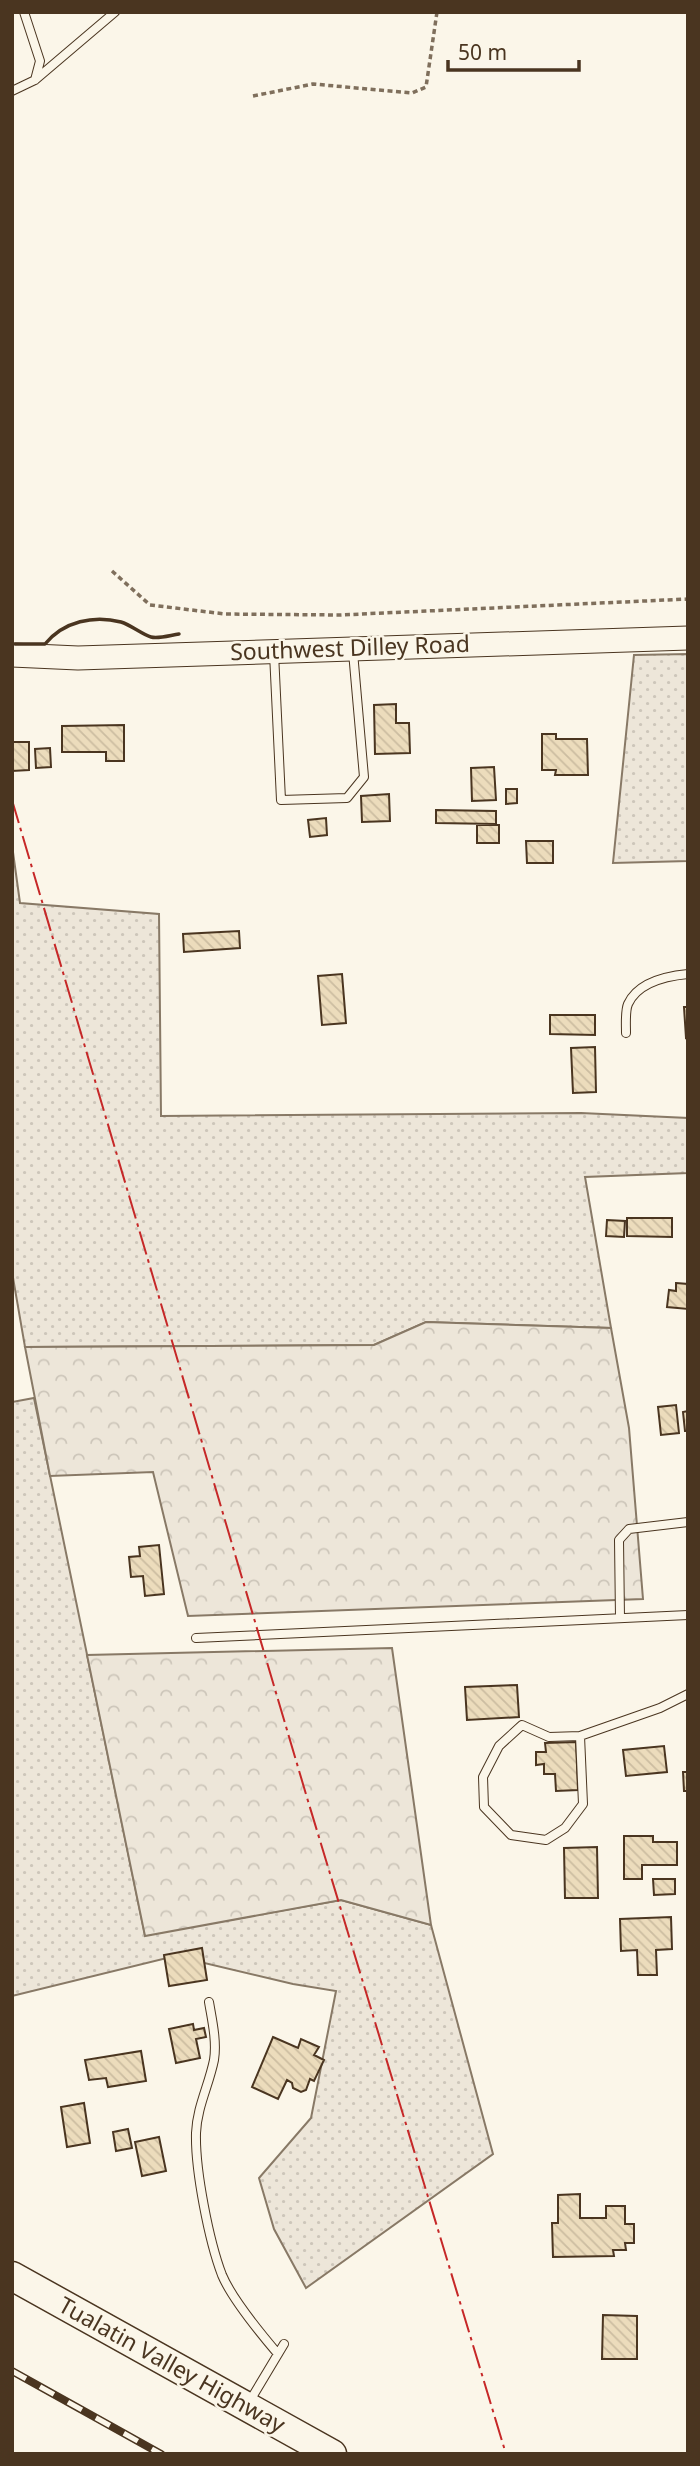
<svg xmlns="http://www.w3.org/2000/svg" width="700" height="2466" font-family="'Noto Sans',sans-serif">
<style>
.grass{fill:url(#grass-dots);stroke:#887966;stroke-width:2}
.forest{fill:url(#forest-crowns);stroke:#887966;stroke-width:2}
.building{fill:url(#building-back-hatch);stroke:#4a3520;stroke-width:2}
.lines{fill:none;stroke-linecap:round;stroke-linejoin:round}
.lane-casing{stroke:#4a3520;stroke-width:10}
.secondary-casing{stroke:#4a3520;stroke-width:25}
.highway-casing{stroke:#4a3520;stroke-width:31}
.path{stroke:#7f6f5c;stroke-width:3.5;stroke-dasharray:5 3.5;stroke-linecap:butt}
.lane{stroke:#fbf6e9;stroke-width:8}
.secondary{stroke:#fbf6e9;stroke-width:23}
.highway{stroke:#fbf6e9;stroke-width:28}
.rail-casing{stroke:#4a3520;stroke-width:8}
.rail{stroke:#fbf6e9;stroke-width:5;stroke-dasharray:16;stroke-linecap:butt}
.wall{stroke:#4a3520;stroke-width:3.5}
.power{stroke:#c62828;stroke-width:2;stroke-dasharray:24 5 3.5 5;stroke-linecap:butt}
.labels{text-anchor:middle;stroke-width:5;stroke-linejoin:round;paint-order:stroke}
.street-label{font-size:23px;fill:#4a3520;stroke:#fbf6e9}
</style>
<defs>
<pattern id="grass-dots" width="8" height="8" patternUnits="userSpaceOnUse" patternTransform="scale(1.75)"><rect width="8" height="8" fill="#ede6d9"/><path d="M2 2h.1M6 6h.1" fill="none" stroke="#cdc6ba" stroke-width="1.8" stroke-linecap="round"/></pattern>
<pattern id="forest-crowns" width="20" height="18" patternUnits="userSpaceOnUse" patternTransform="scale(1.75)"><rect width="20" height="18" fill="#ede6d9"/><path d="M2 6a3 3 0 1 1 6 0M12 15a3 3 0 1 1 6 0" fill="none" stroke="#cdc6ba"/></pattern>
<pattern id="building-back-hatch" width="6" height="6" patternUnits="userSpaceOnUse" patternTransform="scale(1.75)"><rect width="6" height="6" fill="#ecdcbc"/><path d="M-1 5l2 2M0 0l6 6M5-1l2 2" fill="none" stroke="#ccbda1"/></pattern>
</defs>
<rect width="100%" height="100%" fill="#fbf6e9"/>
<path class="grass" d="M688,654V861L613,863L634,655Z
M12,845L20,903L159,914L161,1116L581,1113L688,1118V1173L585,1177L611,1328L426,1322L374,1345L25,1347L12,1272Z
M34,1398L145,1935L341,1900L431,1925L493,2154L306,2288L274,2229L259,2178L311,2118L336,1991L293,1984L175,1956L12,1996V1402Z"/>
<path class="forest" d="M426,1322L611,1328L629,1428L643,1599L188,1616L153,1472L50,1476L25,1347L374,1345Z
M392,1648L431,1925L341,1900L145,1936L87,1655Z"/>
<path class="building" d="M396,704V723H409L410,753L375,754L374,705Z
M124,725V761H106V752H62V726Z
M542,734H556V739H587L588,775H555L556,770H542Z
M12,742H29V770L12,771Z
M50,748L51,767L36,768L35,749Z
M494,767L496,800L472,801L471,768Z
M506,789H517V803L506,804Z
M389,794L390,821L362,822L361,796Z
M436,810L496,811V824L436,823Z
M326,818L327,835L310,837L308,820Z
M477,825H499V843H477Z
M526,841H553V863H527Z
M239,931L240,948L184,952L183,934Z
M342,974L346,1023L322,1025L318,976Z
M684,1007H688V1037L686,1038Z
M550,1015H595V1035L550,1034Z
M595,1047L596,1092L573,1093L571,1048Z
M627,1218H672V1237L627,1236Z
M607,1220L625,1221L624,1237L606,1236Z
M676,1283L688,1284V1309L667,1307L669,1290L676,1291Z
M676,1405L679,1433L661,1435L658,1407Z
M688,1411V1431H685L683,1412Z
M159,1545L164,1594L145,1596L143,1576L131,1577L129,1557L140,1556L139,1547Z
M517,1685L519,1717L467,1720L465,1687Z
M576,1742L578,1790L556,1791L555,1774H544V1764L536,1765V1752H546L545,1743Z
M664,1746L667,1772L626,1776L623,1750Z
M683,1772H688V1791H684Z
M624,1836H653V1842H677V1865H642V1879H624Z
M597,1847L598,1898H565L564,1848Z
M653,1879H675V1894L654,1895Z
M671,1917L672,1949L656,1950L657,1975H638L637,1950L621,1951L620,1919Z
M202,1948L207,1980L169,1986L164,1955Z
M193,2024L194,2030L204,2028L206,2037L196,2039L200,2058L176,2063L169,2029Z
M273,2037L298,2048L301,2039L319,2047L314,2055L324,2060L314,2081L310,2079L306,2090L301,2092L293,2088L292,2083L287,2080L278,2099L252,2087Z
M141,2051L146,2081L108,2087L106,2078L89,2080L85,2060Z
M84,2103L90,2143L67,2147L61,2107Z
M128,2129L132,2148L116,2151L113,2132Z
M159,2137L166,2171L142,2176L135,2142Z
M580,2194V2218H606V2206H625V2224H634V2243H625L626,2250H613L614,2256L553,2257L552,2223H558V2195Z
M603,2315L637,2316V2359H602Z"/>
<g class="lines">
<g class="lane-casing">
<path id="lane" d="M24,12L40,61L35,80
M12,91L35,80L115,12
M274,653L281,800L347,798L364,777L353,652
M626,1033C626,1024 625,1011 628,1004C638,982 667,976 688,974
M620,1618L619,1540L629,1529L688,1522
M196,1638L688,1615
M580,1736L583,1804L565,1828L546,1840L511,1835L484,1807L483,1777L499,1746L522,1725L549,1737L580,1736L660,1708L688,1694
M209,2002C212,2020 217,2041 214,2060C209,2085 197,2107 196,2133C195,2170 209,2241 222,2275C232,2299 261,2334 278,2354
M248,2404L284,2344"/>
</g>
<g class="secondary-casing">
<path id="secondary" d="M12,655L78,658L688,638"/>
</g>
<g class="highway-casing">
<path id="highway" d="M12,2276L332,2454"/>
</g>
<path class="path" d="M253,96L313,84L412,93L426,87L437,12
M112,571L150,605L225,614L340,615L688,599"/>
<use href="#lane" class="lane"/>
<use href="#secondary" class="secondary"/>
<use href="#highway" class="highway"/>
<g class="rail-casing">
<path id="rail" d="M12,2371L161,2454"/>
</g>
<use href="#rail" class="rail"/>
<path class="wall" d="M15,644H45C64,621 94,615 121,622C131,625 143,635 151,637C159,639 171,635 179,634"/>
<path class="power" d="M12,800L308,1801L506,2454"/>
</g>
<g class="labels">
<g class="street-label">
<text transform="translate(350 648) rotate(-2)" y="8">Southwest Dilley Road</text>
<text transform="translate(172 2365) rotate(29)" y="8">Tualatin Valley Highway</text>
</g>
</g>
<rect width="700" height="2466" fill="none" stroke="#4a3520" stroke-width="28"/>
<path d="M448 60v10h131v-10" fill="none" stroke="#4a3520" stroke-width="3.5"/>
<text x="458" y="60" font-size="21" fill="#4a3520" stroke="#fbf6e9" stroke-width="5" paint-order="stroke">50 m</text>
</svg>
